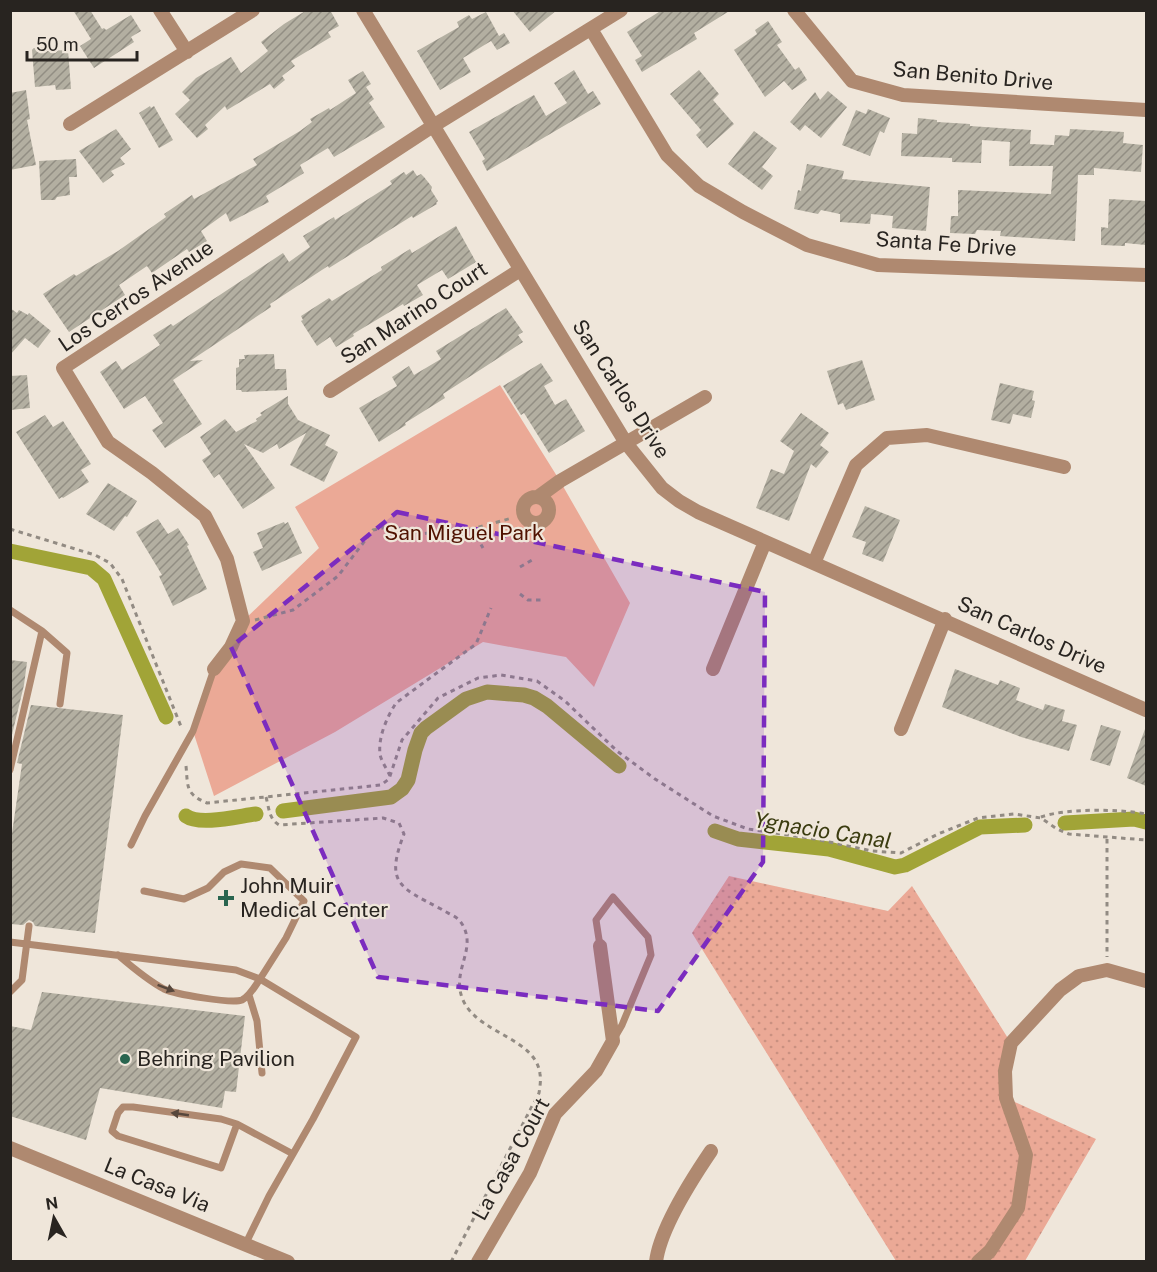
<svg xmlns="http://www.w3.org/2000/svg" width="1157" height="1272" font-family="'Public Sans',sans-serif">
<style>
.grass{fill:url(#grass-dots)}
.park{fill:#eba996}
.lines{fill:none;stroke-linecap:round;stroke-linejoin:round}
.canal{stroke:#a1a437;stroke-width:15}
.building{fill:url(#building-hatch)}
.path{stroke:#928b83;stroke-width:3;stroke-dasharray:4.5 4.5;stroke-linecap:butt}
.lane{stroke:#af8970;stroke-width:7}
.street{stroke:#af8970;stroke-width:14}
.oneway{fill:#57473c}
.marked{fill:#7b2cbf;fill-opacity:0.2;stroke:#7b2cbf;stroke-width:4.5;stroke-dasharray:12 8;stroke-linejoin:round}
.poi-dot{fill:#29654f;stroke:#efe6da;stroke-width:2}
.labels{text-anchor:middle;stroke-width:4.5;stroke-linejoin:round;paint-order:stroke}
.street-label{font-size:21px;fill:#282420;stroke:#efe6da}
.park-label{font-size:21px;fill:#501201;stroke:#efe6da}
.poi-label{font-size:21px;fill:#282420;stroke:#efe6da;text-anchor:start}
.water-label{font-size:22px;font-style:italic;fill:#3b3c10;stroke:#efe6da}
</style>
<defs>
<pattern id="grass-dots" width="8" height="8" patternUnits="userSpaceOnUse" patternTransform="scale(1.5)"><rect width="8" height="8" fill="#eba996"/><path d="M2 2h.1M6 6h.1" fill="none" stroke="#ca9181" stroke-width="1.8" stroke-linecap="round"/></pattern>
<pattern id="building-hatch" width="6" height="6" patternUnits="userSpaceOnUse" patternTransform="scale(1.5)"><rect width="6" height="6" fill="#b3afa1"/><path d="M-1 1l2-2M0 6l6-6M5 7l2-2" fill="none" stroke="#928e83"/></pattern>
</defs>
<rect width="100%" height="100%" fill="#efe6da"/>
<path class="grass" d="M729,876L888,911L912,886L1011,1043L1006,1098L1096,1139L1025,1261H896L692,933Z"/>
<path class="park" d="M500,385L560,481L630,603L594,687L566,657L483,642L335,732L214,796L193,731L203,698L243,621L319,548L295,507Z"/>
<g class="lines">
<path class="canal" d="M10,551L91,568L104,579L166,717
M283,811L391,797L402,789L408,780L415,750L421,733L426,728L466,699L487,692L524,695L534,698L547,706L619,766
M186,816C200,826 239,816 256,814
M1065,823L1134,819L1146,822
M715,831L738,839L829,849L895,867L905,865L980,827L1025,825"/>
</g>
<path class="building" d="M73,10H90L102,29L104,28L106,30L131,15L141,31L131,37L134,42L94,68L80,46L91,39Z
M307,10H330L339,26L328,32L331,37L291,61L295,66L282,76L285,80L274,89L270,84L227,110L225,106L205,125L208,129L197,138L175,114L190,100L182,92L196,78L231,57L241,73L268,51L261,42L284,24Z
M512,10H557L530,32Z
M662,10H731L694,33L697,39L642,72L635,60L642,56L627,32Z
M486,12L499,36L504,33L510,43L497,50L491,41L463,58L471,72L440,90L417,51L459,27L457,22L469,15L472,19Z
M768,21L782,42L777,45L795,70L799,67L807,80L792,90L784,81L765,97L734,50L757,34L755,30Z
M47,47V51L68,50L71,89L56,90L55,85L35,87L32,50L34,48Z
M574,70L588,94L593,91L601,104L487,171L482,161L485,159L469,132L534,95L546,116L567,103L554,83Z
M699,70L719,94L713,100L734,124L707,148L696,135L701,130L670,94Z
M363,71L371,84L366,87L374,99L369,103L385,127L334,157L328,148L300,165L304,173L266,196L269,202L230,222L226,213L201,231L207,241L189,252L187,249L152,273L147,266L119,285L125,295L69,332L43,294L74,274L76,276L118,251L166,217L164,214L192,195L194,199L257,165L253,159L300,131L312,122L310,119L329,108L330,110L356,93L348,80Z
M26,90L30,119L27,120L36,165L10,170V93Z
M828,91L847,107L821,138L805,125L800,131L790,122L815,92L820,100Z
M150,106L151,108L154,106L173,140L159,148L139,113Z
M868,109L890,118L884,133L880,131L870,156L842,145L856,110L866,114Z
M918,118L937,120V122L970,124V126L1031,130L1030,144L1054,145L1055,135L1069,136L1070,129L1124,132L1123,143L1143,145L1141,172L1094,168V175H1078L1075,241L1000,236L1001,231L977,230L975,234L950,233L951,216H958V190L1051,194L1053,166H1009L1010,142L982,140L981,163L952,162V158L901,156L902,133L917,134Z
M116,129L131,149L120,158L125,164L111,171L114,175L103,183L79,151Z
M754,131L777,148L762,167L773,176L762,190L728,164Z
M76,159L77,177H69L70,195L57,197L55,200H41L39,161Z
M807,164L844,171L842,179L930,187L926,231L892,228L893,216L871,214L870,224L840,222V214L821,210L818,214L794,209L798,190L801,191Z
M413,170L417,176L421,174L424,177L432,187L431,190L438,201L436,203L437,204L413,218L412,216L329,268L328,266L270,304L271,307L190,361L203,360L173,380L202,424L165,448L152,430L163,423L145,396L124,409L100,372L116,361L122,370L160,345L153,335L171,324L173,326L283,253L289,262L310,247L303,236L334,217L335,220L392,184L390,181L404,172L406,175Z
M1109,199L1146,201V245L1125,243V246L1101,245V227L1108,228Z
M456,226L476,262L448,279L442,270L417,285L423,295L404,306L403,304L353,334L354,336L336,347L330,337L317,346L301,321L303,320L301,316L329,298L332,301L382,270L381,267L410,249L412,253Z
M10,308L17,313L19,310L28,315L29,313L51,331L38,348L25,338L10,355Z
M506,308L523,332L518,335L523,342L443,394L445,398L405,423L406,425L379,442L359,408L397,386L392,377L409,366L414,375L441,359L436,351Z
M274,354L275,369H286L287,390L242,392L241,390H236V368L239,367V359H245L244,355Z
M862,360L875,400L846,410L843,403L838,405L827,371Z
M541,363L553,381L544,386L555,405L566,399L585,431L549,453L524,413L521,415L503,386Z
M27,375L30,408L10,410V376Z
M1000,383L1034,391L1032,400L1035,401L1031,418L1013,414L1010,424L991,420Z
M288,396V404L298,420L330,435L325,445L338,452L324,482L290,465L306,433L279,449L277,444L263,453L244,444L275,488L243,509L219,474L214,478L202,460L211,454L200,437L225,419L236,432L257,421L256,419L262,415L260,413Z
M801,413L829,433L820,445L829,452L816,468L811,464L789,521L756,508L771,469L784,474L794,451L780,441Z
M45,415L53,427L63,421L91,464L81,470L89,482L63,498L62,497L59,499L16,432Z
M108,483L137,501L127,517L125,516L114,531L86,514Z
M865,506L900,520L883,562L862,554L866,542L852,537Z
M158,519L168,534L178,528L189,545L187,546L207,589L173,606L159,576L162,575L136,532Z
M284,522L285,524L288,522L302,553L262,571L253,552L263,548L257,533Z
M10,660L27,662L24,685L10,743Z
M955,669L998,685L1000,680L1020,688L1016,700L1043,710L1045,704L1065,710L1062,721L1077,725L1069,751L1021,737L942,707Z
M31,705L123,715L95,933L35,926L33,922L29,920L23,925L10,924V847L22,764L17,763Z
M1101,725L1121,731L1110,766L1090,760Z
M1145,729L1146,730V786L1127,778Z
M42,992L245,1016L236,1092L225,1091L222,1108L100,1088L86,1140L10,1116V1026L31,1030Z"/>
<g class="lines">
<path class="path" d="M10,529L95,555L110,563L122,579L182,729
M472,529L483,548
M520,567L532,560
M520,594L528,600H544
M255,620L293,610L338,576L373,530L392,526L421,534L455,529H472L512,518
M186,766C188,786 185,794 207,803L381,785L389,779L402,740L438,698L478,678L501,675L537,681L565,701L617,751L655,779L713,816L748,829L815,839L872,851L901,853L938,834L978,818L1014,814L1041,818L1057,829L1069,834L1146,840
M390,776C387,769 381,761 380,754C378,737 387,717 396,703L476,644L491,608
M266,797C269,808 269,819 279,825L383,818L399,823L404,834C385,883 399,887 441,909C447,913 456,916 460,921C481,949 447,972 465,1004C482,1034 536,1039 540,1074C541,1080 540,1087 539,1093L451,1262
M1041,817C1066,808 1120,809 1146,814
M1107,839V957"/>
<path class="lane" d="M10,610L42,631L10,770
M42,631L67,653L60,704
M131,845L145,816L193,731L214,669
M144,891L184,899L208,888L224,872L241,864L270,868L304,901L286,938L260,979L356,1037L313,1119L269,1196L246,1243
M10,942L236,970L260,979C255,986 250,996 242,1000C232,1004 174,994 164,989C147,980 132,967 118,955
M600,946L596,920L613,897L648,937L651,955L622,1025L615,1037
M10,992L22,980L29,926
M249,995L257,1021L262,1073
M237,1124L221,1168L118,1136L112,1131L118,1113L123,1107H133L221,1119L237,1124L293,1154"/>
<path class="street" d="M160,10L187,52
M363,10L626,443L662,488L679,501L698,512L1146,710
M794,10L852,81L903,95L1146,110
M591,29L667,155L699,186L743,212L807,245L878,265L1146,275
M70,124L253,10
M330,391L520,270
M523 510a13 13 0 1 1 26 0a13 13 0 1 1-26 0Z
M538,497L560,481L705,397
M814,563L856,465L887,438L927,435L1064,467
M214,669L231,647L243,621L227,559L205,516L152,473L108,442L63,368L433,126L621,10
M713,669L765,542
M901,729L945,619
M10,1148L288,1262
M478,1262L530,1173L555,1114L596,1071L613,1041L600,946
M656,1262C660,1228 692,1179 711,1151
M978,1262L990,1251L1018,1208L1026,1155L1006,1098L1005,1071L1011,1043L1060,990L1079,976L1107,970L1146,981"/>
</g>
<defs><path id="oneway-solid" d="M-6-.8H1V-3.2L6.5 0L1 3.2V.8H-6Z" transform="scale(1.5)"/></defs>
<g class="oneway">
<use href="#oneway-solid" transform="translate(166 988) rotate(21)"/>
<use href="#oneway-solid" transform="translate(180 1114) rotate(-172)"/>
</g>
<path class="marked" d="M397,512L765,592L763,862L658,1011L378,977L231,647Z"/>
<g class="poi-dot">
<path d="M223 889h6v6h6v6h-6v6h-6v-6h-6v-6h6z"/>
<circle cx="125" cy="1059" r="6"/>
</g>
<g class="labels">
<g class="street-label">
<text transform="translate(973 76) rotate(5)" y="7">San Benito Drive</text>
<text transform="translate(946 244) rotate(4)" y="7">Santa Fe Drive</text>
<text transform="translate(136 296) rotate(-34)" y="7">Los Cerros Avenue</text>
<text transform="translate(414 313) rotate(-33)" y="7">San Marino Court</text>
<text transform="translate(621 389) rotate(57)" y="7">San Carlos Drive</text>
<text transform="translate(1032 635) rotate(24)" y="7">San Carlos Drive</text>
<text transform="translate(511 1159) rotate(-61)" y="7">La Casa Court</text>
<text transform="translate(157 1185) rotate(22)" y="7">La Casa Via</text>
</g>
<g class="park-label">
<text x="464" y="540">San Miguel Park</text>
</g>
<g class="poi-label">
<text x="240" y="893">John Muir<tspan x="240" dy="24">Medical Center</tspan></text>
<text x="137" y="1066">Behring Pavilion</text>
</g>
<g class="water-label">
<text transform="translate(823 830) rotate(9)" y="8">Ygnacio Canal</text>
</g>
</g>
<rect width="1157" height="1272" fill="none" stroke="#282420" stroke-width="24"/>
<g transform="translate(54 1218) rotate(351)" stroke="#efe6da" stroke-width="4.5" paint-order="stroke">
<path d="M0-4.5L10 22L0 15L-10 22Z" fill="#282420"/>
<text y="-9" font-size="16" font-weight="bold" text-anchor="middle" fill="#282420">N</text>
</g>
<path d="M27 51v9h110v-9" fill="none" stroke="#282420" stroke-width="3"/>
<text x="36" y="51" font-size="18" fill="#282420" stroke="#efe6da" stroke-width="4.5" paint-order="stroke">50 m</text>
</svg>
